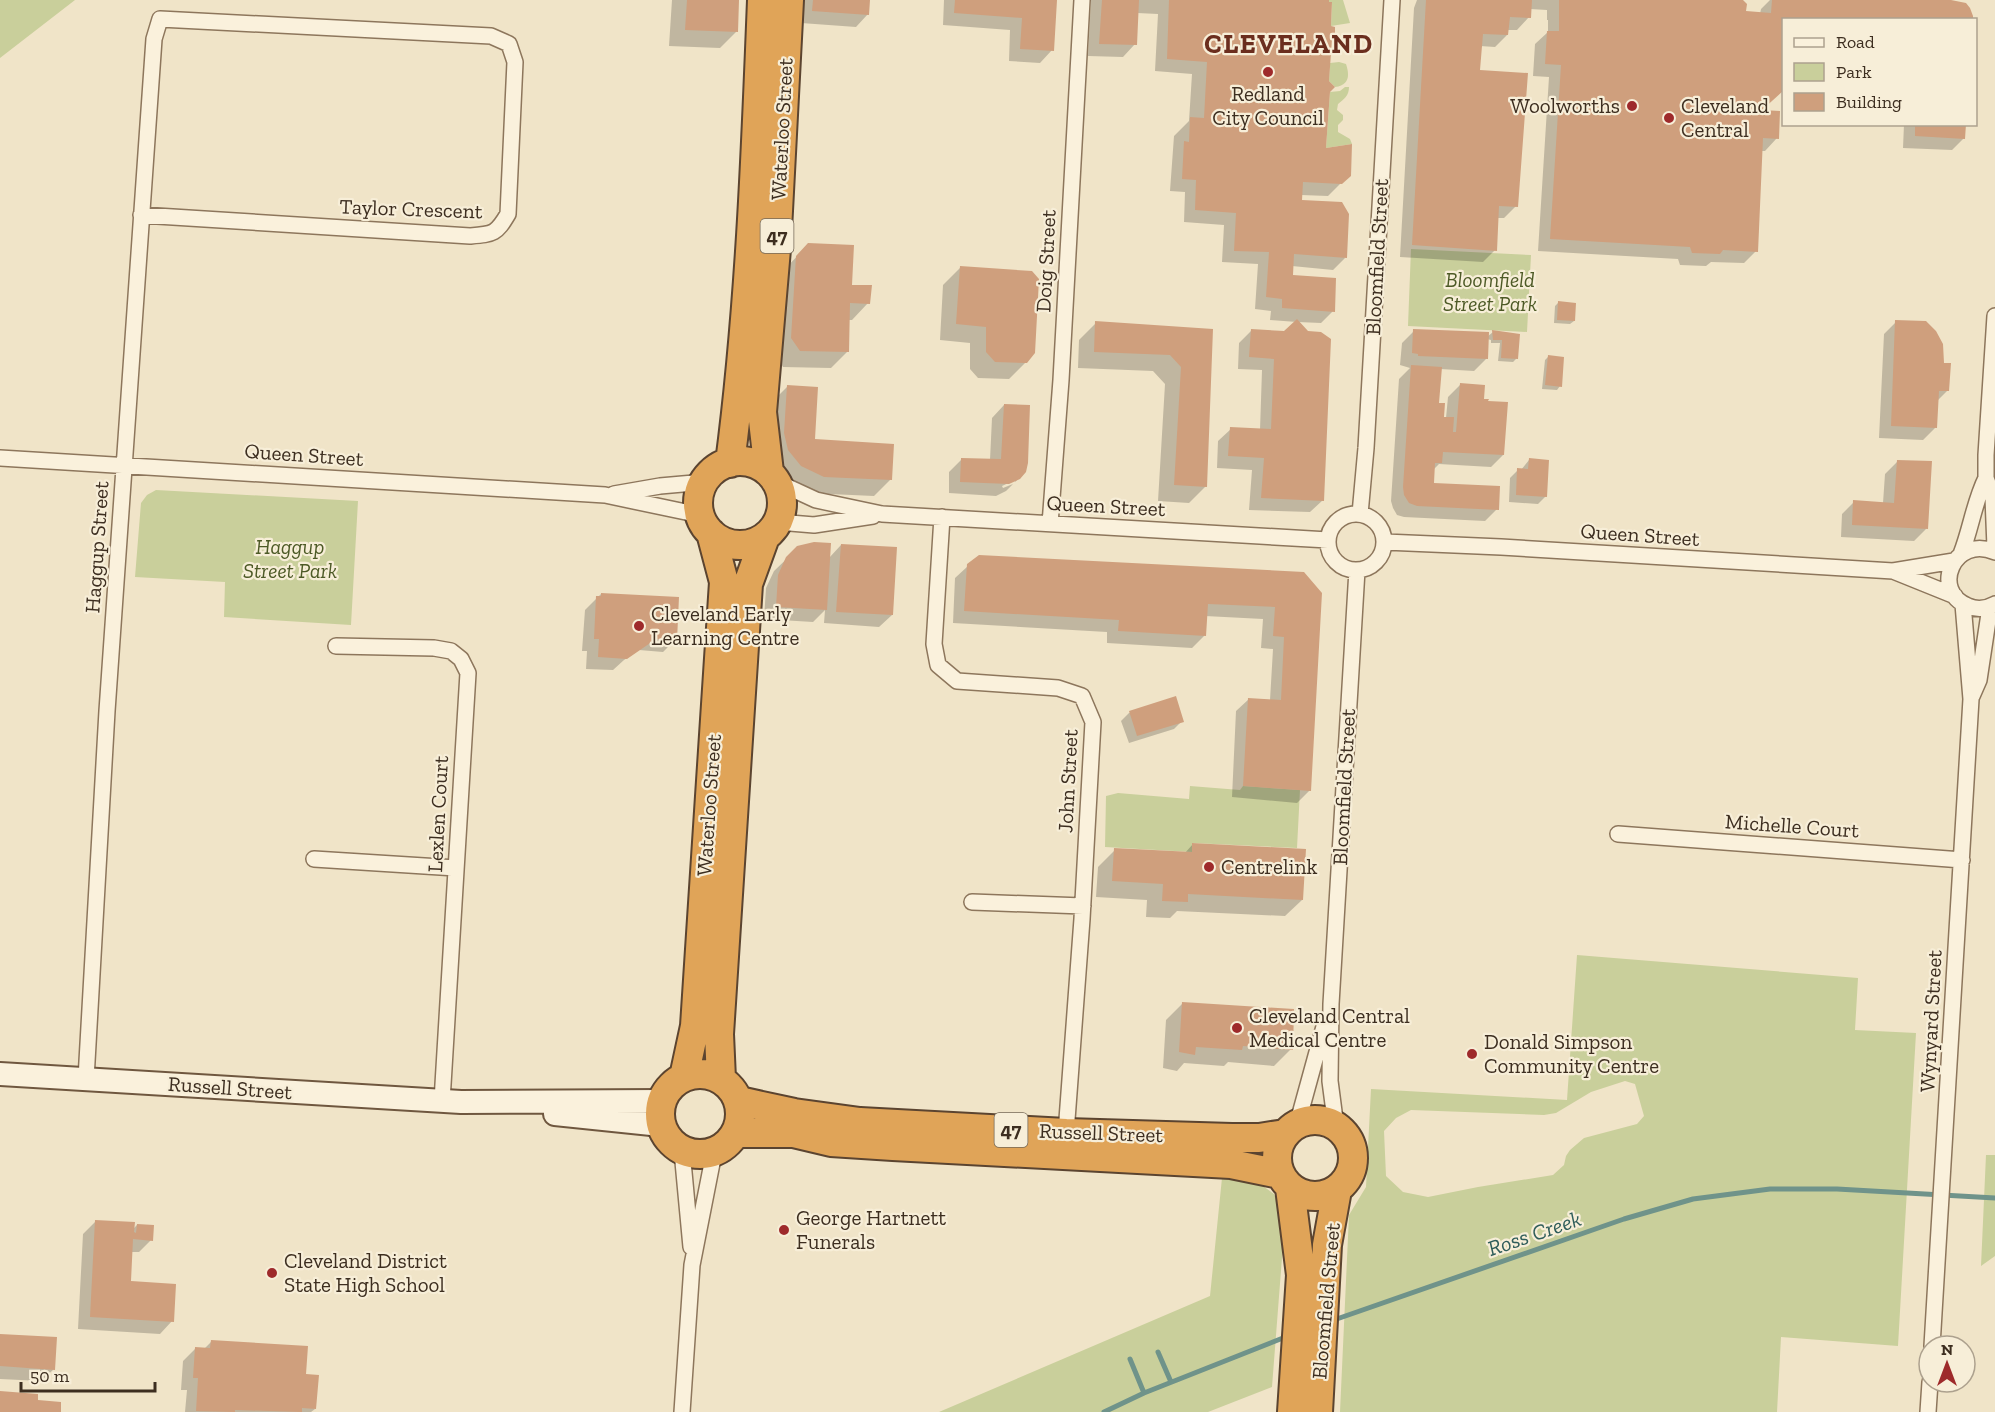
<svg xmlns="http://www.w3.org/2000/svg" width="1995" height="1412" font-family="'Zilla Slab',serif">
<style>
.green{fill:#c9cf9b;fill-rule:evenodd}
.shadow{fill:#0003}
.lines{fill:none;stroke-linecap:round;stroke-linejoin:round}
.stream{stroke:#6f938a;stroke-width:5}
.building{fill:#cf9f7d}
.street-casing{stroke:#8d765c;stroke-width:18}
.secondary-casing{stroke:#6f573f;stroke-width:26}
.highway-casing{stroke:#5b4430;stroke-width:32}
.street{stroke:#faf1dc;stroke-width:15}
.secondary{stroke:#faf1dc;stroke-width:22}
.highway{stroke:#e0a458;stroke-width:28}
.poi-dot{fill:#9e2a2b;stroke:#f7eed8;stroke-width:2}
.labels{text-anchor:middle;stroke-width:4.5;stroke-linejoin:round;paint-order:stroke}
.shield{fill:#f7eed8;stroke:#756857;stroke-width:1.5}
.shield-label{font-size:20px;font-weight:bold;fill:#3d2e20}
.poi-label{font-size:21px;fill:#3d2e20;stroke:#f7eed8;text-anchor:start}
.street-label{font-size:21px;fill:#3d2e20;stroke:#f7eed8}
.park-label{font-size:21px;font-style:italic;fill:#4d5a26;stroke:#f7eed8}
.water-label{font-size:22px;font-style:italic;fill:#2f5d5a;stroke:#f7eed8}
.district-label{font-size:27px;font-weight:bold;letter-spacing:1.5px;fill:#6b2e1e;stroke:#f7eed8}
</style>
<rect width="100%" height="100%" fill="#f0e4c8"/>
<path class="green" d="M0,0H75L0,58Z
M1329,0H1343L1350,23L1331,26L1332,3L1329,2Z
M1339,62L1346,64C1350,76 1349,85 1335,87L1329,81L1330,63Z
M1345,87H1349C1349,96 1344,99 1338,104L1337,110L1343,115V120L1338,125V132L1350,139L1352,144L1326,148L1330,92L1340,91Z
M1411,249L1531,255L1527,332L1408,326Z
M156,490L358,501L351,625L224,617L225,582L135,577L141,503L147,495Z
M1190,786L1240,790L1243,786L1300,790L1297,848L1193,843L1192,852L1105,847L1106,796L1118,793L1189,799Z
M1577,955L1858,978L1855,1030L1916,1033L1898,1346L1781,1337L1777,1412H1340L1349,1215L1366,1187L1371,1089L1567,1100ZM1625,1081L1635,1084L1644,1116L1637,1124L1584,1138L1570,1150L1566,1156L1564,1165L1553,1175L1478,1187L1428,1197L1403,1192L1386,1176L1384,1131L1396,1118L1411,1110L1544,1115L1556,1113L1591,1092Z
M1986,1155H1995V1256L1981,1266Z
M1222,1178L1253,1179L1274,1194L1285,1219L1272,1387L1208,1412H939L1210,1296Z"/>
<path class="shadow" d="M672,0H738L736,32L720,48L669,46Z
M802,0H869L868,14L856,27L801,23Z
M944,0H1055L1052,50L1040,63L1009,61L1010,30L943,25Z
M1091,0H1328L1330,39L1325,150L1349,175L1328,196L1301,195V201L1345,258L1333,270L1292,266V276L1333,311L1321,323L1298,322L1323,500L1310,512L1249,510L1252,470L1217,468L1218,441L1231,429L1260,430L1262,370L1238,369L1239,343L1251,331L1285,333L1297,322L1270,320L1271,311L1255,309L1258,264L1222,262L1224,225L1184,222L1185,192L1170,191L1174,136L1189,121L1192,74L1155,71L1158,14L1137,13L1135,44L1123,57L1088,56Z
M1417,0H1741L1745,13L1760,14L1761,9L1770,0H1928L1784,20L1759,112L1777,138L1765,151H1761L1756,251L1744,263L1711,262L1706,266L1680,265L1678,259L1538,251L1549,77L1533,76L1535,44L1548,32V20H1547V10L1530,9L1529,17L1517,30H1507V35L1495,47L1480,46L1478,71L1516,206L1504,218H1497L1495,250L1483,262L1400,257L1414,8Z
M1904,124H1965L1964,138L1952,150L1903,148Z
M808,245L868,303L852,320H848L847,352L831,368L783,367L775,355L780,274Z
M960,268L1026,362L1009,379L978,378L970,369V343L940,340L943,285Z
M1558,303L1574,321L1570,324L1554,323L1555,306Z
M1896,322L1942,364L1948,390L1937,401L1935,428L1923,440L1879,438L1884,334Z
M1096,323L1212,330L1206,486L1189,503L1158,501L1165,384L1153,371L1078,368L1079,340Z
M1414,331L1487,337L1493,332H1501L1516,359L1513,362L1498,361L1500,343H1491V340L1487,339L1486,359L1474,371L1440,369L1438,404L1443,418H1446L1448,397L1460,385L1482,400L1503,455L1491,467L1439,464L1433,470L1432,484L1497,509L1485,521L1404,517L1397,515L1393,508L1391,501L1399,379L1410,368L1400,365L1402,343Z
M1548,357L1560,386L1557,390L1542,389L1545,360Z
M788,386L813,441L891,479L874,496L807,493L785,482L771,467V403Z
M1004,405L1025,471L1015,482V480L1002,486L1003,488L1013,484L1006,491L996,496L949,493V472L962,459L990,460L992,418Z
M1529,460L1546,496L1538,504L1509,502L1510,478L1518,470H1521Z
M1897,462L1926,529L1914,541L1841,537L1842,514L1854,502L1883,503L1885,474Z
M841,545L892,615L879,627L824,623L825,610L813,622L764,619L766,588L774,571L798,548L829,558Z
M968,566L1303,573L1310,790L1297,803L1232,797L1236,711L1249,699L1270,700L1273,649L1261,648L1263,619L1205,616L1204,636L1192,648L1107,643V632L953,623L955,578Z
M601,594L675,640L663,652L639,650L624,660L613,670L586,669L587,651H582L585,610Z
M1175,698L1182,721L1174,729L1129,743L1121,721L1129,713Z
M1193,844L1302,900L1285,916L1177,911L1170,918L1146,917L1147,900L1096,897L1098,867L1115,850L1184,854Z
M1182,1004L1291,1049L1274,1066L1228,1062L1224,1066L1184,1063L1177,1071L1163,1068L1166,1020Z
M96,1221L132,1230L137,1225L151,1240L139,1252H131L129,1283L172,1321L160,1334L78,1329L83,1234Z
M0,1335L54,1369L41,1381L0,1379Z
M211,1342L315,1409L311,1412H185L187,1390H181L183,1361L195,1349H204Z"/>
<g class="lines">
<path class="stream" d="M1331,1321L1624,1219L1693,1199L1770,1189H1837L1995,1198
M1158,1352L1171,1382
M1130,1359L1144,1393
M1104,1412L1144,1393L1288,1336"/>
</g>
<path class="building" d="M687,0H739L738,32L685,30Z
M813,0H870L869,15L812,11Z
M955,0H1057L1054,51L1020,49L1022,18L954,13Z
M1102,0H1139L1137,45L1099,44Z
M1169,0H1329V2H1332L1331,26L1335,27V37L1332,39L1329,81L1335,87L1330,92L1326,148L1352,144L1351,176L1342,184L1303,182L1302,200L1342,202L1349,214L1347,258L1294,254L1293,275L1336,278L1335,312L1282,308V299L1266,297L1269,252L1234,251L1236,213L1195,210L1196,180L1182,179L1184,141L1189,142L1190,117L1204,118L1207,62L1167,59Z
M1426,0H1532L1531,18L1510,17L1508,35L1483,34L1480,70L1528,73L1518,207L1499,206L1497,251L1412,245Z
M1559,0H1743L1747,4L1746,11L1771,13L1772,0H1951L1966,3L1970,8L1973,16V20H1784V90L1762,110L1780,111L1779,139L1763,138L1758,252L1723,250L1720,254L1692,253L1690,247L1550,239L1561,65L1545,64L1547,31H1559Z
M1915,124H1966L1965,139L1915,136Z
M808,243L854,245L852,285H872L870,304L850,303L849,352L800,351L791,338L796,256Z
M960,266L1032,271L1039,279L1035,353L1027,363L995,362L986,352V327L956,324Z
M1558,301L1576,303L1575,321L1557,320Z
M1297,319L1308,331L1321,332L1331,339L1324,501L1261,498L1264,458L1228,456L1230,427L1271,429L1274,359L1249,357L1251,329L1284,331Z
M1895,320L1926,321L1936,331L1943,344L1944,363H1951L1949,391H1939L1937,428L1891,426Z
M1095,321L1213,329L1207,487L1174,485L1181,367L1170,355L1094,352Z
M1413,329L1489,332L1488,359L1418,356V354L1412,353Z
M1492,330L1520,334L1518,359L1501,358L1502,340H1493Z
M1548,355L1564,357L1562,387L1545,385Z
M1411,365L1442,367L1439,403H1445L1444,417H1454L1453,432H1456L1460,383L1485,385L1484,399H1489L1488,401L1508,402L1504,455L1443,452L1442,463H1435L1434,483L1500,486L1499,510L1417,506L1409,503L1404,495L1403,487Z
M787,385L818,387L815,439L894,444L892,480L824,477L801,466L788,450L784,433Z
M1004,404L1030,405L1028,463L1026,472L1020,479L1009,484L960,482L961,458L1001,459Z
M1529,458L1549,460L1547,497L1516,495L1517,468L1528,469Z
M1897,460L1932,461L1928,529L1852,525L1853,500L1894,503Z
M814,542L831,543L827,610L776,607L778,575L786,557L797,546Z
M841,544L897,547L893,615L836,612Z
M979,555L1304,572L1322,593L1311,791L1243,786L1248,698L1281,700L1284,637L1273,636L1275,607L1208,604L1206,636L1118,631L1119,620L964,611L967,564Z
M601,593L679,597L677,641L656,639L627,659L598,657L599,639H594L596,596H601Z
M1176,696L1184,722L1137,736L1129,711Z
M1192,843L1306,849L1303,900L1188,894V902L1162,901L1163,884L1112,881L1114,848L1192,852Z
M1182,1002L1294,1009L1293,1050L1243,1046L1242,1050L1196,1047L1195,1055L1179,1052Z
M95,1220L135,1222L134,1232L136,1233L137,1224L154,1225L153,1241L133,1239L131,1281L176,1284L174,1322L90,1317Z
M0,1334L57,1337L55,1370L0,1366Z
M211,1340L308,1346L306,1374L319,1375L316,1409L302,1408V1412L235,1410V1412L196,1411L198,1378H193L195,1347L210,1348Z
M0,1391L38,1394V1400L61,1402V1412H0Z"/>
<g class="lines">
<g class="street-casing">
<path id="street" d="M1995,316L1986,455V478L1993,497L1995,547
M0,458L605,495L700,515
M777,482L816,500L882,514L1328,540
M614,494L660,486L705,482
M1360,514L1366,448L1392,0
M1328 542a28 28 0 1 1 56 0a28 28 0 1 1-56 0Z
M942,517L934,644L938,665L957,681L1058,688L1082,696L1093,722L1082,919L1066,1133
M778,522L814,525L873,516
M1050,524L1061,380L1082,0
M1385,542L1501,547L1893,571L1954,561
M1995,552C1954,534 1930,591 1968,606C1977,610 1986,609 1995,604
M1961,554C1971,529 1974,502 1986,478
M1893,571L1955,596
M336,646L434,648L451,651L461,659L468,673L442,1101
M1972,696L1979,680L1990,607
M1618,834L1962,860
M314,859L456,868
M972,902L1083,906
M86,1079L107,711L154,39L160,19L491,36L509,44L515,62L508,214C496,234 494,234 470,236L141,215
M1297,1125L1325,1023
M1336,1127L1330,1081L1331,1004L1357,570
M682,1151L691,1247
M1932,1346L1971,699L1963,604
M682,1412L692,1265L714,1153
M1928,1412L1930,1382"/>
</g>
<g class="secondary-casing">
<path id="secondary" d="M0,1074L461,1102L662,1101
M555,1114L661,1125"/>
</g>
<g class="highway-casing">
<path id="highway" d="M698 503a42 42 0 1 1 84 0a42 42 0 1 1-84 0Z
M730,463C750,310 756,154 762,0
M769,472L762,412L776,249L789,0
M660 1114a40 40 0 1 1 80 0a40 40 0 1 1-80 0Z
M684,1077L695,1026L724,582L711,533
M721,1079L719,1034L748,584L765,537
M739,1101L794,1113L860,1122L1066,1133L1232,1138H1259L1285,1134
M1277 1158a38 38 0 1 1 76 0a38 38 0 1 1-76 0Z
M737,1133H793L831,1142L893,1146L1231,1164L1280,1174
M1290,1188L1301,1275L1292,1412
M1318,1412L1327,1245L1337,1190"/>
</g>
<use href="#street" class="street"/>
<use href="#secondary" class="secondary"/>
<use href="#highway" class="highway"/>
</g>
<g class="poi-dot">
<circle cx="1268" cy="72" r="6"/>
<circle cx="1632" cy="106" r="6"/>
<circle cx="1669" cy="118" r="6"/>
<circle cx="639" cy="626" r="6"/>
<circle cx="1209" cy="867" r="6"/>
<circle cx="1237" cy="1028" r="6"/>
<circle cx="1472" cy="1054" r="6"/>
<circle cx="784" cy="1230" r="6"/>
<circle cx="272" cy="1273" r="6"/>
</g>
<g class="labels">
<g class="shield">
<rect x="760.5" y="219" width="33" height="34" rx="4.5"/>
<rect x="994.5" y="1113" width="33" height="34" rx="4.5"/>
</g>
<g class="shield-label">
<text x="777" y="243">47</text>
<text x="1011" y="1137">47</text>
</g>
<g class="poi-label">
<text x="1268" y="101" text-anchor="middle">Redland<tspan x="1268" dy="24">City Council</tspan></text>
<text x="1620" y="113" text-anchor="end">Woolworths</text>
<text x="1681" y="113">Cleveland<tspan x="1681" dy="24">Central</tspan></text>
<text x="651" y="621">Cleveland Early<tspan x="651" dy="24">Learning Centre</tspan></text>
<text x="1221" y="874">Centrelink</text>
<text x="1249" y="1023">Cleveland Central<tspan x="1249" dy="24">Medical Centre</tspan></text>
<text x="1484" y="1049">Donald Simpson<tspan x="1484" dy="24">Community Centre</tspan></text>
<text x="796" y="1225">George Hartnett<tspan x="796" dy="24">Funerals</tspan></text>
<text x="284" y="1268">Cleveland District<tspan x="284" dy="24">State High School</tspan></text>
</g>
<g class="street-label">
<text transform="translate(782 129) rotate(-87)" y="7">Waterloo Street</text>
<text transform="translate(411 209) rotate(2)" y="7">Taylor Crescent</text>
<text transform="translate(1377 257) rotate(-87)" y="7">Bloomfield Street</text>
<text transform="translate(1046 261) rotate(-87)" y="7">Doig Street</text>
<text transform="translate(304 455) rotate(4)" y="7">Queen Street</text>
<text transform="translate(1106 506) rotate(3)" y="7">Queen Street</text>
<text transform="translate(1640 535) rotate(4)" y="7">Queen Street</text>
<text transform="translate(97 547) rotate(-86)" y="7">Haggup Street</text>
<text transform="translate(1068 781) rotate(-87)" y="7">John Street</text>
<text transform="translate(1344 787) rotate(-87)" y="7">Bloomfield Street</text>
<text transform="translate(709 805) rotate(-86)" y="7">Waterloo Street</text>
<text transform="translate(438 814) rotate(-87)" y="7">Lexlen Court</text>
<text transform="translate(1792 826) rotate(4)" y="7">Michelle Court</text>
<text transform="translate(1931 1021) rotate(-87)" y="7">Wynyard Street</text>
<text transform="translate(230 1088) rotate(4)" y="7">Russell Street</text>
<text transform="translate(1101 1133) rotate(2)" y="7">Russell Street</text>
<text transform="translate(1326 1301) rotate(-85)" y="7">Bloomfield Street</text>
</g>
<g class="park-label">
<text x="1490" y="287">Bloomfield<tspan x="1490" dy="24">Street Park</tspan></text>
<text x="290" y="554">Haggup<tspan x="290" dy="24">Street Park</tspan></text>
</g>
<g class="water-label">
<text transform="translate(1534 1233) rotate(-19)" y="8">Ross Creek</text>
</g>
<g class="district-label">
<text x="1289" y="53">CLEVELAND</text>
</g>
</g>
<rect x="1782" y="18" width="195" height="108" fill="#f7eed8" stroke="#ada18e" stroke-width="1.5"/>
<rect x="1794" y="38" width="30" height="9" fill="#faf1dc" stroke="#ada18e" stroke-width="1.5"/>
<text x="1836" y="48" font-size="18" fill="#3d2e20">Road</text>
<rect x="1794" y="63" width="30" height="18" fill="#c9cf9b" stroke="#ada18e" stroke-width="1.5"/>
<text x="1836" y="78" font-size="18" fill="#3d2e20">Park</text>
<rect x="1794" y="93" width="30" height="18" fill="#cf9f7d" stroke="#ada18e" stroke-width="1.5"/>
<text x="1836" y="108" font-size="18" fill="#3d2e20">Building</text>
<g transform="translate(1947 1364)"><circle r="28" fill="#f7eed8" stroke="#ada18e" stroke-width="1.5"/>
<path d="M0-4.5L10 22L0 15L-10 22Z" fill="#9e2a2b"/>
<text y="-9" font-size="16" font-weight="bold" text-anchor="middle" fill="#3d2e20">N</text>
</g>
<path d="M21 1382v9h134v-9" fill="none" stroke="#3d2e20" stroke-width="3"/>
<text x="30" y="1382" font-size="18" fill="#3d2e20" stroke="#f7eed8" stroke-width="4.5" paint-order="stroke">50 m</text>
</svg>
